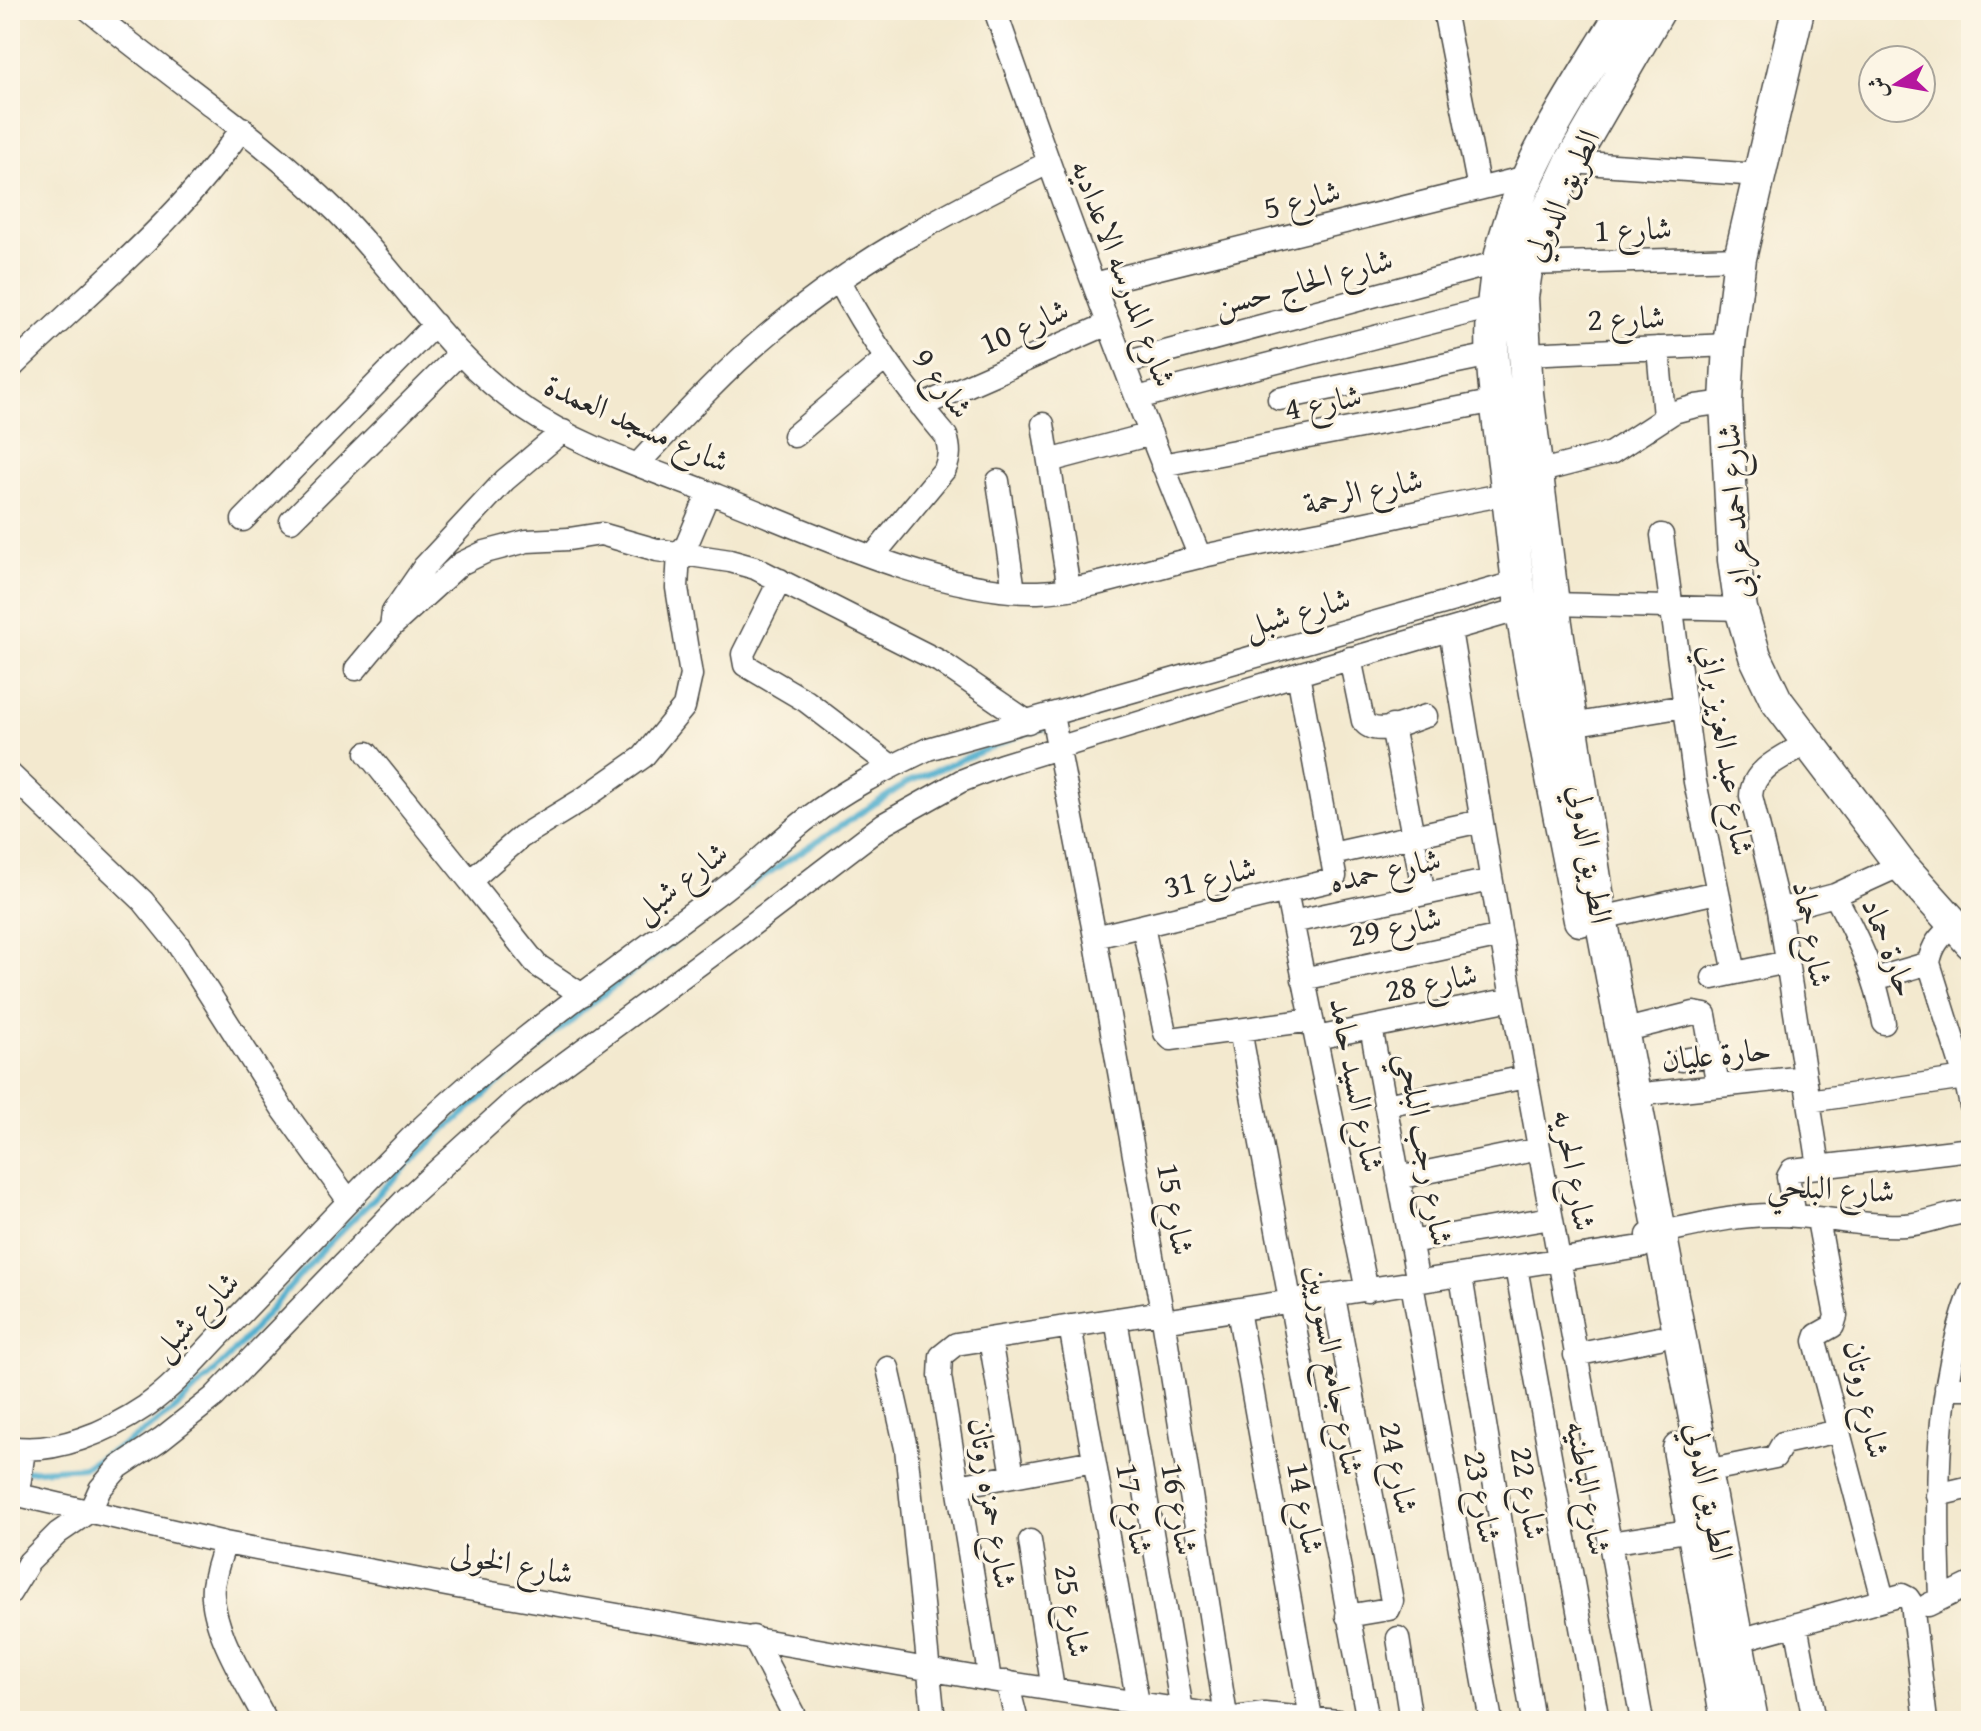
<svg xmlns="http://www.w3.org/2000/svg" width="1981" height="1731" font-family="'Gentium Book Plus',Amiri,serif">
<style>
.lines{fill:none;stroke-linecap:round;stroke-linejoin:round}
.stream{stroke:#4faece;stroke-width:6}
.street-casing{stroke:#494844;stroke-width:25}
.secondary-casing{stroke:#494844;stroke-width:35}
.street{stroke:#fff;stroke-width:22}
.secondary{stroke:#fff;stroke-width:32}
.labels{text-anchor:middle;stroke-width:6;stroke-linejoin:round;paint-order:stroke}
.street-label{font-size:32px;fill:#2b2b2b;stroke:#fcf5e5}
</style>
<rect width="100%" height="100%" fill="#fcf5e5"/>
<filter id="ink" filterUnits="userSpaceOnUse"><feTurbulence type="fractalNoise" baseFrequency=".0125" numOctaves="2"/><feDisplacementMap in="SourceGraphic" scale="16" xChannelSelector="R" yChannelSelector="G"/><feConvolveMatrix kernelMatrix="1 2 1 2 8 2 1 2 1" color-interpolation-filters="sRGB"/></filter>
<filter id="wash" filterUnits="userSpaceOnUse"><feTurbulence type="fractalNoise" baseFrequency=".006" numOctaves="4" result="noise"/><feDisplacementMap in="SourceGraphic" scale="32" xChannelSelector="R" yChannelSelector="G"/><feGaussianBlur stdDeviation="1.8" result="paint"/><feColorMatrix in="noise" values="0 0 0 0 0 0 0 0 0 0 0 0 0 0 0 0 0 1.4 0 .05"/><feComposite in="paint" operator="in"/></filter>
<g filter="url(#wash)">
<rect width="100%" height="100%" fill="#f3e9cf"/>
<g class="lines">
<path class="stream" d="M1060,724L1095,715
M24,1471L84,1467L124,1445L172,1412L230,1356L325,1247L433,1140L588,1006L738,893L908,782L1023,734L1049,727"/>
</g>
</g>
<g filter="url(#ink)">
<g class="lines">
<g class="street-casing">
<path id="street" d="M89,10C171,78 261,137 337,212C401,276 448,357 523,408C581,448 653,470 718,496C811,532 938,594 1038,592C1093,590 1146,569 1199,557C1257,544 1317,533 1376,521C1424,511 1472,499 1521,492
M995,10C1059,194 1126,377 1200,557
M1444,10L1479,189
M1571,162L1759,175
M1527,264L1740,258
M839,281C869,338 905,388 946,436C950,449 950,457 945,469L873,556
M1094,284L1527,177
M1658,348L1664,417
M1525,354L1729,345
M1124,363L1499,262
M10,369C89,291 180,221 242,128
M1137,398L1492,307
M1279,399L1491,355
M921,406L1108,324
M1043,424L1069,589
M794,436L885,359
M1049,461L1151,434
M638,464C681,418 724,371 772,331C855,261 952,210 1048,163
M1162,465L1496,401
M1537,472L1611,453L1674,412L1696,406L1726,402
M998,481L1014,591
M243,520L435,324
M291,521L460,353
M1662,535L1695,782L1735,973
M780,580L743,654L745,665L806,701L891,766
M1553,604L1741,609
M391,627L460,564L485,552L527,541L569,539L601,534L657,550L730,561L755,568L939,661L1028,722
M1450,630L1501,936L1642,1721
M1350,658L1363,721C1376,739 1408,721 1426,716
M356,669L391,627L393,612L424,567L505,480L563,431
M1052,715L1095,937L1162,1312L1226,1716
M1571,725L1685,706
M1392,726L1424,894
M1807,743C1786,756 1752,768 1751,796L1779,910L1819,1166
M367,753L470,881
M10,774L143,901L177,943L282,1108L349,1201
M1332,854L1481,821
M1286,891L1367,1291
M1835,895C1857,937 1877,976 1884,1023
M1779,910L1835,895L1901,865
M1601,918L1717,892
M1292,922L1491,880
M1953,925C1940,937 1932,945 1929,963L1965,1078L1971,1106
M1143,926L1165,1033L1171,1039L1312,1020
M1095,937L1329,881L1335,876L1298,674
M1713,978L1787,962
M1303,979L1501,936
M1875,979L1929,963
M582,995L537,965L470,881L521,837L580,801L643,757L684,707L691,675L677,588L679,553L687,544L709,492
M1371,1027L1418,1283
M1240,1030L1368,1721
M1622,1031L1694,1013L1705,1015L1718,1086
M1316,1038L1512,999
M1682,1060L1713,1055
M1634,1095L1805,1077
M1809,1101L1965,1078
M1385,1105L1526,1077
M1398,1178L1539,1149
M1795,1216L1788,1177L1792,1170L1971,1149
M1818,1220L1836,1316L1833,1326L1817,1335L1815,1341L1883,1599
M1648,1235C1690,1227 1734,1214 1776,1215C1819,1215 1861,1227 1905,1225C1928,1224 1949,1212 1971,1212
M1410,1242L1551,1218
M1516,1267L1598,1721
M1461,1276L1533,1721
M1412,1284L1491,1721
M1334,1297L1392,1601L1389,1609L1347,1616
M1238,1310L1311,1718
M1116,1319L1182,1710
M1163,1321L1641,1247
M1070,1326L1138,1703
M990,1339L1013,1476
M1575,1355L1659,1338
M888,1368L906,1448L934,1721
M1946,1388H1971
M10,1447C55,1455 109,1431 146,1406C177,1384 202,1353 228,1327C285,1269 339,1210 396,1153C492,1055 610,974 720,892C751,869 777,842 808,818C844,790 886,769 928,749L1518,582
M1706,1471L1775,1457L1783,1443L1839,1431
M958,1486L1094,1461
M10,1493L225,1543L457,1587L990,1680L1235,1718L1264,1714L1338,1721
M18,1494L24,1449
M1937,1495L1971,1487
M1030,1541L1053,1690
M225,1543C220,1557 215,1572 213,1586C209,1627 248,1685 266,1721
M1609,1543L1694,1530
M10,1593L29,1562L58,1533L90,1511L100,1489L119,1467L161,1439L214,1397L405,1200L515,1100L732,940L884,824L961,781L1002,765L1298,674L1521,609
M1940,1598C1936,1494 1934,1391 1971,1292
M1928,1605L1971,1584
M1796,1624L1814,1721
M753,1637L797,1721
M1398,1638L1411,1721
M1739,1640L1902,1595L1908,1598L1912,1604L1926,1721
M990,1680L940,1376L941,1356L956,1344L1162,1312
M1007,1682L1017,1721"/>
</g>
<g class="secondary-casing">
<path id="secondary" d="M1659,10L1571,162L1539,230L1527,264L1522,297L1527,393L1553,604L1601,918L1752,1721
M1798,10L1740,258L1729,345L1726,402L1734,560L1741,609L1755,656L1776,700L1901,865L1971,943
M1580,920C1560,815 1537,711 1521,605C1515,563 1511,521 1506,479C1497,407 1484,335 1499,263C1518,170 1576,90 1624,10
M1679,1449L1727,1721"/>
</g>
<use href="#street" class="street"/>
<use href="#secondary" class="secondary"/>
</g>
</g>
<g class="labels">
<g class="street-label">
<text transform="translate(1561 195) rotate(-65)" y="11">الطريق الدولي</text>
<text transform="translate(1302 199) rotate(-14)" y="11">شارع 5</text>
<text transform="translate(1633 229) rotate(-2)" y="11">شارع 1</text>
<text transform="translate(1124 273) rotate(69)" y="11">شارع المدرسه الاعداديه</text>
<text transform="translate(1303 282) rotate(-15)" y="11">شارع الحاج حسن</text>
<text transform="translate(1626 318) rotate(-2)" y="11">شارع 2</text>
<text transform="translate(1024 326) rotate(-24)" y="11">شارع 10</text>
<text transform="translate(943 383) rotate(54)" y="11">شارع 9</text>
<text transform="translate(1323 402) rotate(-11)" y="11">شارع 4</text>
<text transform="translate(637 423) rotate(24)" y="11">شارع مسجد العمدة</text>
<text transform="translate(1363 491) rotate(-12)" y="11">شارع الرحمة</text>
<text transform="translate(1734 511) rotate(-94)" y="11">شارع احمد عرابى</text>
<text transform="translate(1297 612) rotate(-16)" y="11">شارع شبل</text>
<text transform="translate(1727 750) rotate(81)" y="11">شارع عبد العزيز براني</text>
<text transform="translate(1591 854) rotate(81)" y="11">الطريق الدولي</text>
<text transform="translate(1385 870) rotate(-12)" y="11">شارع حمده</text>
<text transform="translate(1210 877) rotate(-13)" y="11">شارع 31</text>
<text transform="translate(680 881) rotate(-37)" y="11">شارع شبل</text>
<text transform="translate(1395 926) rotate(-12)" y="11">شارع 29</text>
<text transform="translate(1813 934) rotate(80)" y="11">شارع حماد</text>
<text transform="translate(1890 947) rotate(69)" y="11">حارة حماد</text>
<text transform="translate(1431 982) rotate(-11)" y="11">شارع 28</text>
<text transform="translate(1716 1054) rotate(-6)" y="11">حارة عليان</text>
<text transform="translate(1357 1085) rotate(79)" y="11">شارع السيد حامد</text>
<text transform="translate(1426 1149) rotate(80)" y="11">شارع رجب البلحي</text>
<text transform="translate(1575 1170) rotate(80)" y="11">شارع الحريه</text>
<text transform="translate(1831 1188) rotate(3)" y="11">شارع البلحي</text>
<text transform="translate(1176 1209) rotate(80)" y="11">شارع 15</text>
<text transform="translate(195 1315) rotate(-45)" y="11">شارع شبل</text>
<text transform="translate(1335 1370) rotate(80)" y="11">شارع جامع السوريين</text>
<text transform="translate(1867 1399) rotate(78)" y="11">شارع روتان</text>
<text transform="translate(1399 1468) rotate(79)" y="11">شارع 24</text>
<text transform="translate(1589 1488) rotate(80)" y="11">شارع الباطنيه</text>
<text transform="translate(1710 1491) rotate(79)" y="11">الطريق الدولي</text>
<text transform="translate(1529 1493) rotate(81)" y="11">شارع 22</text>
<text transform="translate(1483 1497) rotate(80)" y="11">شارع 23</text>
<text transform="translate(993 1503) rotate(81)" y="11">شارع حمزه روتان</text>
<text transform="translate(1306 1508) rotate(80)" y="11">شارع 14</text>
<text transform="translate(1135 1509) rotate(80)" y="11">شارع 17</text>
<text transform="translate(1180 1509) rotate(80)" y="11">شارع 16</text>
<text transform="translate(512 1563) rotate(10)" y="11">شارع الخولى</text>
<text transform="translate(1073 1611) rotate(81)" y="11">شارع 25</text>
</g>
</g>
<rect width="1981" height="1731" fill="none" stroke="#fcf5e5" stroke-width="40"/>
<g transform="translate(1897 84) rotate(259)"><circle r="38" fill="#fcf5e5" stroke="#a8a49b" stroke-width="2"/>
<path d="M0-6L14 30L0 20L-14 30Z" fill="#b5179e"/>
<text y="-12" font-size="22" font-weight="bold" text-anchor="middle" fill="#2b2b2b">ش</text>
</g>
</svg>
